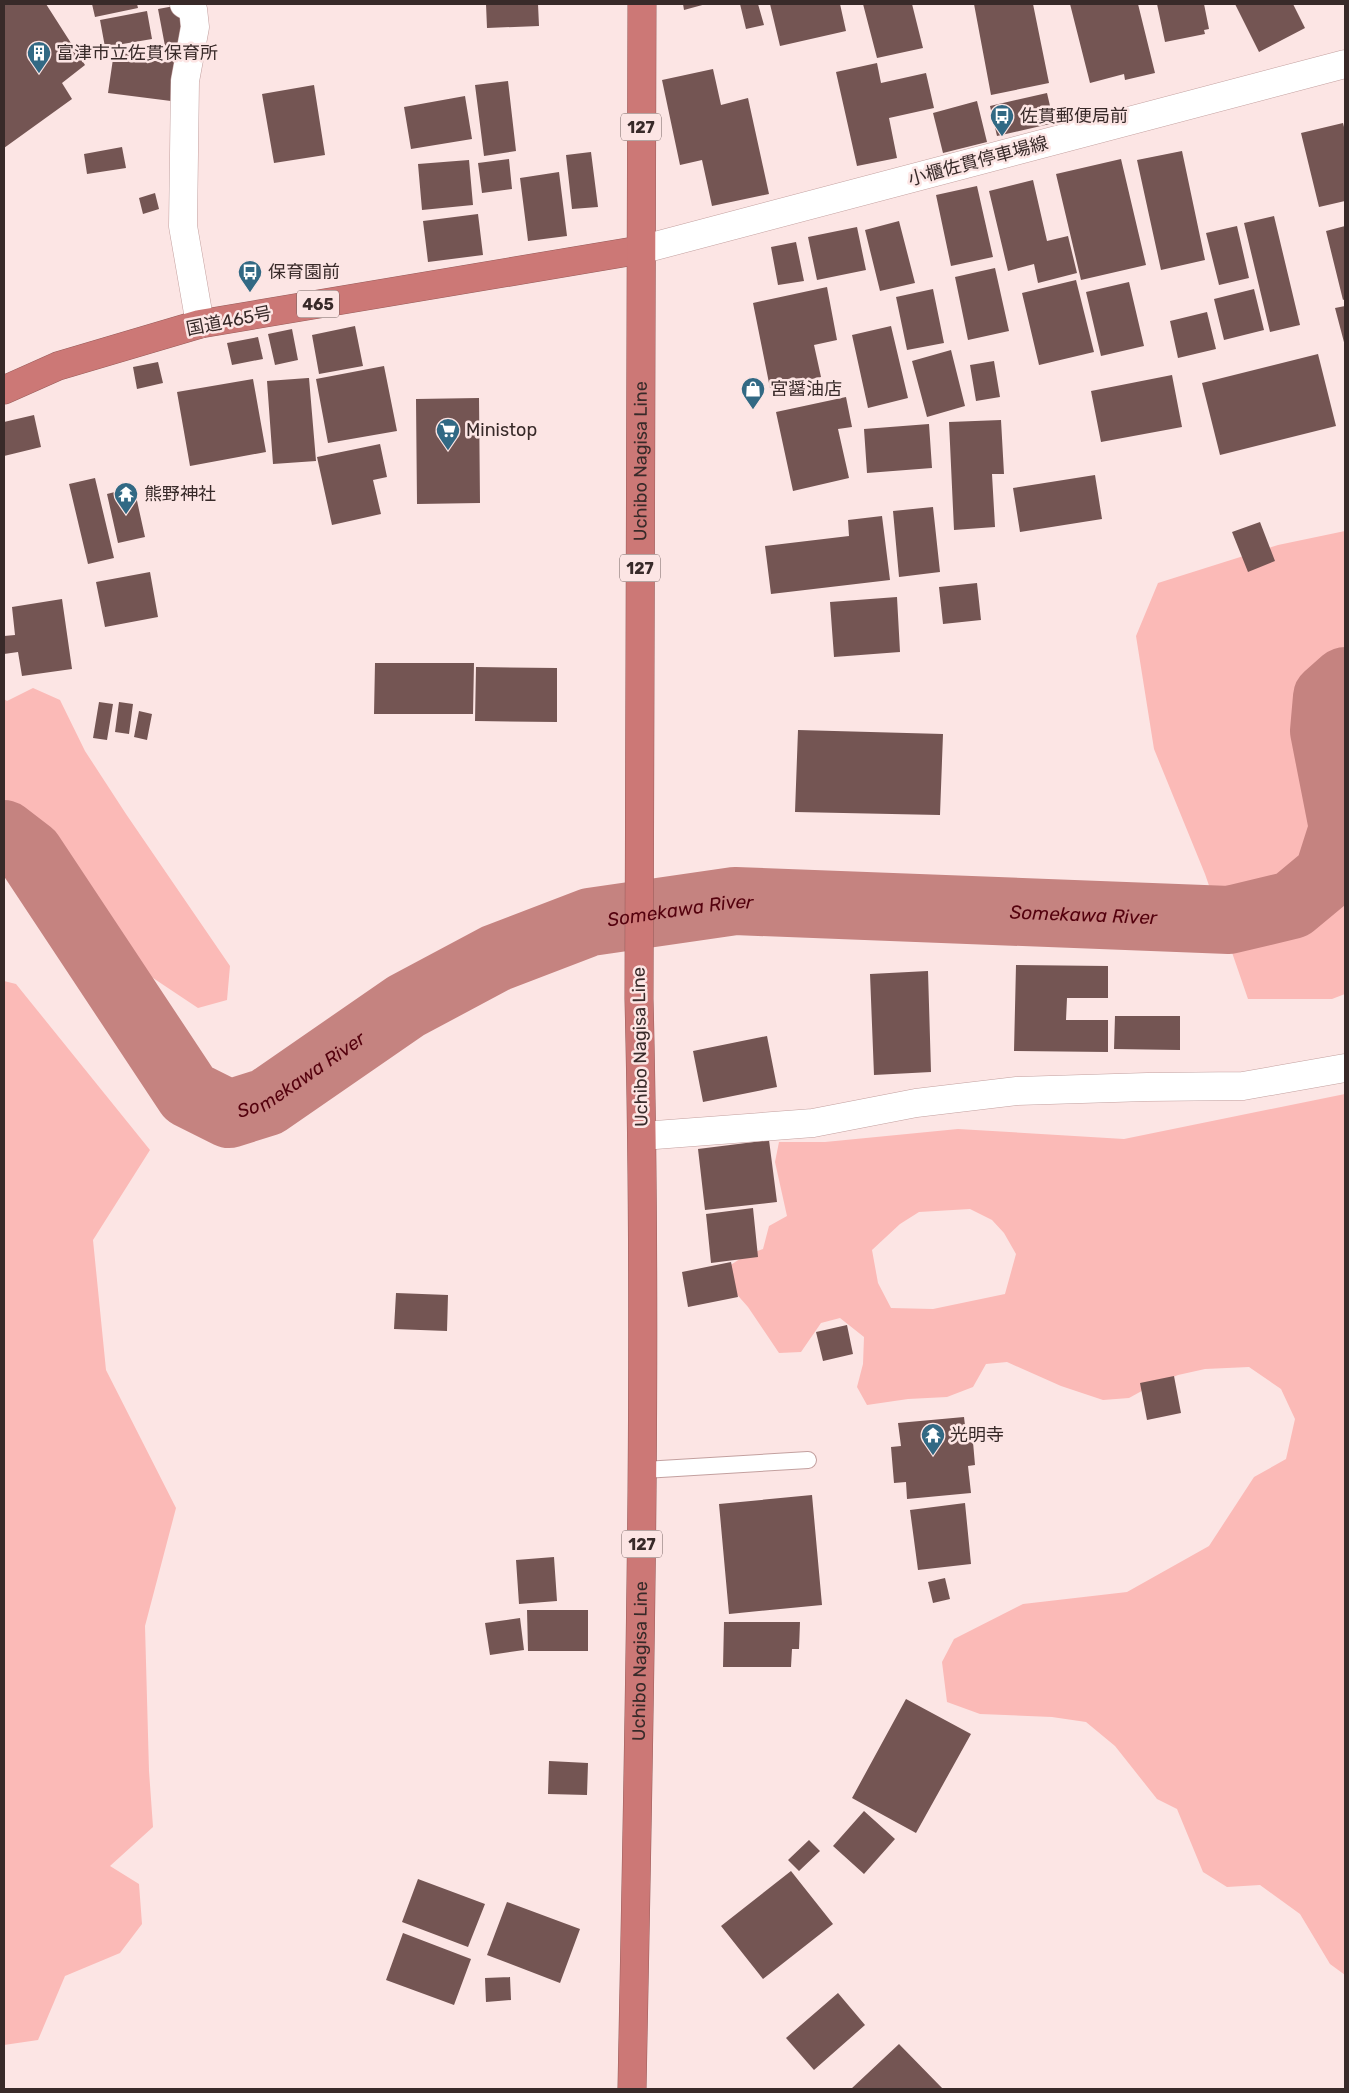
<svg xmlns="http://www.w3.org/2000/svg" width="1349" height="2093" font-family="Rubik,'Noto Sans JP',sans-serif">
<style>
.green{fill:#fbbab7;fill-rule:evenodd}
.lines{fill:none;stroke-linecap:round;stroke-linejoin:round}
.river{stroke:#c58380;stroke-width:68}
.building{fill:#745553}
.lane-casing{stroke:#c3a09f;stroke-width:18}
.street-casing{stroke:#c3a09f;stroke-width:29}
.secondary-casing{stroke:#c3a09f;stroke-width:29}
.highway-casing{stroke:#985d5b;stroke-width:29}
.lane{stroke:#fff;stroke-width:16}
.street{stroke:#fff;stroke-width:28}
.secondary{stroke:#fff;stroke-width:28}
.highway{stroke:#cc7876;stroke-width:28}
.labels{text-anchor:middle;stroke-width:5;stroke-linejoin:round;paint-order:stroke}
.shield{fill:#fce5e4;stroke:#736261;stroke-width:1}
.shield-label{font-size:16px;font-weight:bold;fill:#382a29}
.poi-label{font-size:18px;fill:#382a29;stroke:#fce5e4;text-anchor:start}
.street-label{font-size:18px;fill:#382a29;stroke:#fce5e4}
.water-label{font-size:19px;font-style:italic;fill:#54010d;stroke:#fce5e4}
</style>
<rect width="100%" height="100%" fill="#fce5e4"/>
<path class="green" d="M1345,531V994L1332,999H1248L1205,874L1154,749L1136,636L1158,583L1278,545Z
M33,688L60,700L85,751L126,814L230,966L227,1000L198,1008L135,966L4,855V699L7,701Z
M4,981L16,984L150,1150L93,1240L106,1370L176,1508L145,1626L149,1771L153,1827L110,1866L139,1884L142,1924L120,1953L65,1976L38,2040L4,2045Z
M1345,1094V1975L1330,1964L1300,1914L1260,1885L1227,1887L1203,1872L1177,1809L1157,1799L1115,1746L1086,1722L1052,1717L980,1714L947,1702L942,1662L954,1639L1023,1604L1127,1592L1209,1546L1254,1477L1286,1459L1295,1419L1281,1389L1249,1367L1205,1369L1178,1375L1149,1387L1129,1398L1103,1400L1061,1386L1007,1362L986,1364L973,1387L947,1397L908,1399L867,1405L857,1387L863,1364L864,1337L840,1318L821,1323L801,1352L779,1353L748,1307L725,1281L729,1266L746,1255L763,1249L769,1226L787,1216L775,1162L779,1142H825L958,1129L1124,1139ZM970,1209L992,1220L1004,1233L1016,1254L1005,1294L933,1309L891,1308L878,1283L872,1250L900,1224L919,1212Z"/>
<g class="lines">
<path class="river" id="s1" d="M4,834L30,854L189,1094L229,1114L267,1102L406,1006L496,958L590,922L735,901L1229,920L1292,905L1328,875L1343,828L1324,731L1327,697L1345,681"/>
</g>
<path class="building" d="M4,4H46L85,65L62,83L72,99L4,148Z
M92,4H137L138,8L95,17Z
M486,4H538L539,26L487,28Z
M683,4H706L684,10Z
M740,4H758L764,25L746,29Z
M770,4H840L846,31L780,46Z
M863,4H912L923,48L877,58Z
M974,4H1033L1049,83L991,95Z
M1070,4H1138L1155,73L1125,80L1124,74L1090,83Z
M1157,4H1204L1209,29L1204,30L1205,34L1165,42Z
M1235,4H1293L1305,28L1259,52Z
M180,5L186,42L165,46L158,9Z
M147,11L152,39L105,47L100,20Z
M114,52L177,61L171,101L108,93Z
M877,63L881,83L926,73L934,108L889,118L897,158L857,166L836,72Z
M713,69L721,105L748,98L769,194L712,206L702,160L680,165L662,80Z
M508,81L516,151L484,156L475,85Z
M314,85L325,155L274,163L262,94Z
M1047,93L1054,123L997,136L990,106Z
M465,96L472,139L411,149L404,107Z
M977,101L987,142L943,153L933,113Z
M1343,123L1345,131V201L1319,207L1301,133Z
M122,147L126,168L87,174L84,154Z
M1182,151L1205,260L1161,270L1137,160Z
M591,152L598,207L572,209L566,155Z
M509,159L512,189L482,193L478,163Z
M1121,159L1146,265L1081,280L1056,174Z
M469,160L473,205L422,210L418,164Z
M559,172L567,236L528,241L520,178Z
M1033,180L1047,241L1068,236L1077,273L1038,283L1034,264L1008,271L989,191Z
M977,186L993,257L951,266L936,195Z
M155,193L159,209L143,214L139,198Z
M478,214L483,255L428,262L423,221Z
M1274,216L1300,325L1270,332L1244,223Z
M899,221L915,283L880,291L865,230Z
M1237,226L1249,278L1219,285L1206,233Z
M1345,226V299L1343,300L1326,231Z
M857,227L866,270L817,280L808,237Z
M796,242L804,281L778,285L771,247Z
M995,268L1009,331L968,340L955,277Z
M1076,280L1094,352L1039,365L1022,293Z
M1129,282L1144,346L1101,356L1086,292Z
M827,287L837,340L814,345L821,377L770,388L753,303Z
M933,289L944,343L907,350L896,297Z
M1254,289L1264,330L1224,340L1214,299Z
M1345,306V346L1335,308Z
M1207,312L1216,349L1178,358L1170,321Z
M355,326L363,366L319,374L312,335Z
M891,326L908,398L868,408L852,335Z
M292,329L298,360L275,365L268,334Z
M258,337L263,359L232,365L227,343Z
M951,350L965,406L927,417L912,361Z
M1318,354L1336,426L1220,455L1202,383Z
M994,361L1000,397L976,401L970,365Z
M158,362L163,383L137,389L133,367Z
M384,366L397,431L328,443L316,379Z
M1172,375L1182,427L1101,442L1091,391Z
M308,378H309L316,461L273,464L267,381Z
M253,379L266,452L190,466L177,392Z
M846,397L852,427L838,429L849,478L793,491L776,412Z
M479,398L480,503L417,504L416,399Z
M34,415L41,447L4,456V422Z
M1001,420L1004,474H992L995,527L954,530L949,422Z
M929,424L932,468L867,473L864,429Z
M380,444L387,477L373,480L381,514L332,525L317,457Z
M1095,475L1102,519L1020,532L1013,488Z
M95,478L114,558L88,564L69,484Z
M134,487L145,537L118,543L107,494Z
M933,507L940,572L899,577L893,511Z
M882,516L890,580L771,594L765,546L849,536L848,520Z
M1260,522L1275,561L1248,572L1232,532Z
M150,572L158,617L105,627L96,582Z
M977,583L981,620L943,624L939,587Z
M897,597L900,652L834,657L830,602Z
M62,599L72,669L22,676L18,652L4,654V636L15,635L12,607Z
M375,663H474L473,714H374Z
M476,667L557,668V722L475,721Z
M99,702L113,704L107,740L93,738Z
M119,702L133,704L129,734L115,732Z
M139,711L152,714L147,740L134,737Z
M798,730L943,734L940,815L795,812Z
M1016,965L1108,966V998H1067L1066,1020H1108V1052L1014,1051Z
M928,971L931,1072L874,1075L870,974Z
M1115,1016H1180V1050L1114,1049Z
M767,1036L777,1087L703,1102L693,1051Z
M769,1140L777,1202L705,1210L698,1149Z
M753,1208L758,1257L711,1263L706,1214Z
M731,1262L738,1297L688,1307L682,1272Z
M396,1293L448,1295L447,1331L394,1329Z
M847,1325L853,1354L823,1361L816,1332Z
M1174,1376L1181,1413L1147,1420L1140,1383Z
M964,1417L967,1442H973L975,1465L968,1466L971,1493L907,1499L906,1482L894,1483L891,1447L901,1446L898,1423Z
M812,1495L822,1605L729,1614L719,1504Z
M965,1503L971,1564L918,1570L910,1510Z
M554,1557L557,1601L519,1604L516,1560Z
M945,1578L950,1599L933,1603L928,1582Z
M527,1610H588V1651H528Z
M520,1618L524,1650L490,1655L485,1623Z
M724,1622H800L799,1649H792L791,1667H723Z
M906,1699L971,1734L916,1833L852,1798Z
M549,1761L588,1763L587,1795L548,1794Z
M864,1811L895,1839L864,1874L833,1846Z
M809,1840L820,1851L799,1871L788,1860Z
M791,1871L833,1924L763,1979L721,1926Z
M418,1879L485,1904L468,1947L402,1922Z
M507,1902L580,1929L560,1983L487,1955Z
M403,1933L471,1959L454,2005L386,1980Z
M510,1977L511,2000L486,2002L485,1978Z
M838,1993L865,2025L814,2070L786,2038Z
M899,2044L943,2089H851Z"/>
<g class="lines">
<g class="lane-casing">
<path id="lane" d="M644,1470L808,1460"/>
</g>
<g class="street-casing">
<path id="street" d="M184,4L193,9L195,27L185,81L183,226L200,324
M642,1136L813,1123L916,1103L1017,1091L1147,1087L1243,1086L1345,1068"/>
</g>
<g class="secondary-casing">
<path id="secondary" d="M640,250L1345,64"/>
</g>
<g class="highway-casing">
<g id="highway">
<path d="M4,390L58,366L200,324L640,250"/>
<path id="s2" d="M632,2089C639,1726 648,1362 639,999L642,4"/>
</g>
</g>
<use href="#lane" class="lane"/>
<use href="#street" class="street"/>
<use href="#secondary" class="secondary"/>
<use href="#highway" class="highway"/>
</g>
<defs>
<g id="building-pin" transform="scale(1.25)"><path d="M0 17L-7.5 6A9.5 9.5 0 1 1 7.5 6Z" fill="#326984" stroke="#fce5e4"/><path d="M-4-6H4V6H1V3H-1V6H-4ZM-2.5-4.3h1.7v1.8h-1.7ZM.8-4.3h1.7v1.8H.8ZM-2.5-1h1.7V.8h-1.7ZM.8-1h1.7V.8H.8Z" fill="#fff"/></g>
<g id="bus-pin" transform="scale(1.25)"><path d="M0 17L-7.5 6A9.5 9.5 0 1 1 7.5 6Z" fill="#326984" stroke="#fce5e4"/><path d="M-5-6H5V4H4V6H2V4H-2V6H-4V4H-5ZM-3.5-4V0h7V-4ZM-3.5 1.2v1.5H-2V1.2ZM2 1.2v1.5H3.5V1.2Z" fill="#fff"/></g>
<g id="shop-pin" transform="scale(1.25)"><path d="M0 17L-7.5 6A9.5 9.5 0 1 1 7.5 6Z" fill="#326984" stroke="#fce5e4"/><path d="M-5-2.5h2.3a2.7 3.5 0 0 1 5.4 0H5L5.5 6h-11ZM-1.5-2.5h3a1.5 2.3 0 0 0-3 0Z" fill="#fff"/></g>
<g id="supermarket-pin" transform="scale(1.25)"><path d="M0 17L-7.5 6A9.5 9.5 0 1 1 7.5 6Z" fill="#326984" stroke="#fce5e4"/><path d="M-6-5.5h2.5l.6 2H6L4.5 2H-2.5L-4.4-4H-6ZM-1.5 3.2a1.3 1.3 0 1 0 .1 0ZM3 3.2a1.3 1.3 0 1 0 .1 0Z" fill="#fff"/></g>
<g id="temple-pin" transform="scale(1.25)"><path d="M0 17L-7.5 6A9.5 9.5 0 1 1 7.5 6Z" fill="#326984" stroke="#fce5e4"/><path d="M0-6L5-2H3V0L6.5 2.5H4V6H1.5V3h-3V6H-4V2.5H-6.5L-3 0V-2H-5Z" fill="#fff"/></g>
</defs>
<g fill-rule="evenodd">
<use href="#building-pin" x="39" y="53"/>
<use href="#bus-pin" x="1002" y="116"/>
<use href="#bus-pin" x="250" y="272"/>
<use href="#shop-pin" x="753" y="389"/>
<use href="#supermarket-pin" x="448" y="430"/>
<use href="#temple-pin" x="126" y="494"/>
<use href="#temple-pin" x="933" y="1435"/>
</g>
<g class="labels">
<g class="shield">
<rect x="621" y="113.5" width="40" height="27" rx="4"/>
<rect x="297" y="290.5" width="42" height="27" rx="4"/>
<rect x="620" y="554.5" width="40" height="27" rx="4"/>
<rect x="622" y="1530.5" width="40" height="27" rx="4"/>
</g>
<g class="shield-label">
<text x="641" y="133">127</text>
<text x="318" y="310">465</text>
<text x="640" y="574">127</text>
<text x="642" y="1550">127</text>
</g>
<g class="poi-label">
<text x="56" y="59">富津市立佐貫保育所</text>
<text x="1020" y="122">佐貫郵便局前</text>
<text x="268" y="278">保育園前</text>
<text x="770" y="395">宮醤油店</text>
<text x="466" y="436">Ministop</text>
<text x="144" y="500">熊野神社</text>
<text x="950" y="1441">光明寺</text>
</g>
<g class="street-label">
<text transform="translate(978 161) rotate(-15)" y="6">小櫃佐貫停車場線</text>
<text transform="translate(229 321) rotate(-11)" y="6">国道465号</text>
<text dy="6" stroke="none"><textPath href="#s2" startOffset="1628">Uchibo Nagisa Line</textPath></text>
<text transform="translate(640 1047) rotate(-91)" y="6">Uchibo Nagisa Line</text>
<text dy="6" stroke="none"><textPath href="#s2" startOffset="428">Uchibo Nagisa Line</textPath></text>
</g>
<g class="water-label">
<text dy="7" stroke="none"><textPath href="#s1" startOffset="868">Somekawa River</textPath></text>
<text dy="7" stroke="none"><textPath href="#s1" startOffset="1272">Somekawa River</textPath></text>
<text dy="7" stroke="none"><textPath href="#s1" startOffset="448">Somekawa River</textPath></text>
</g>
</g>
<rect width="1349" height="2093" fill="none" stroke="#382a29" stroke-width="10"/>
</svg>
